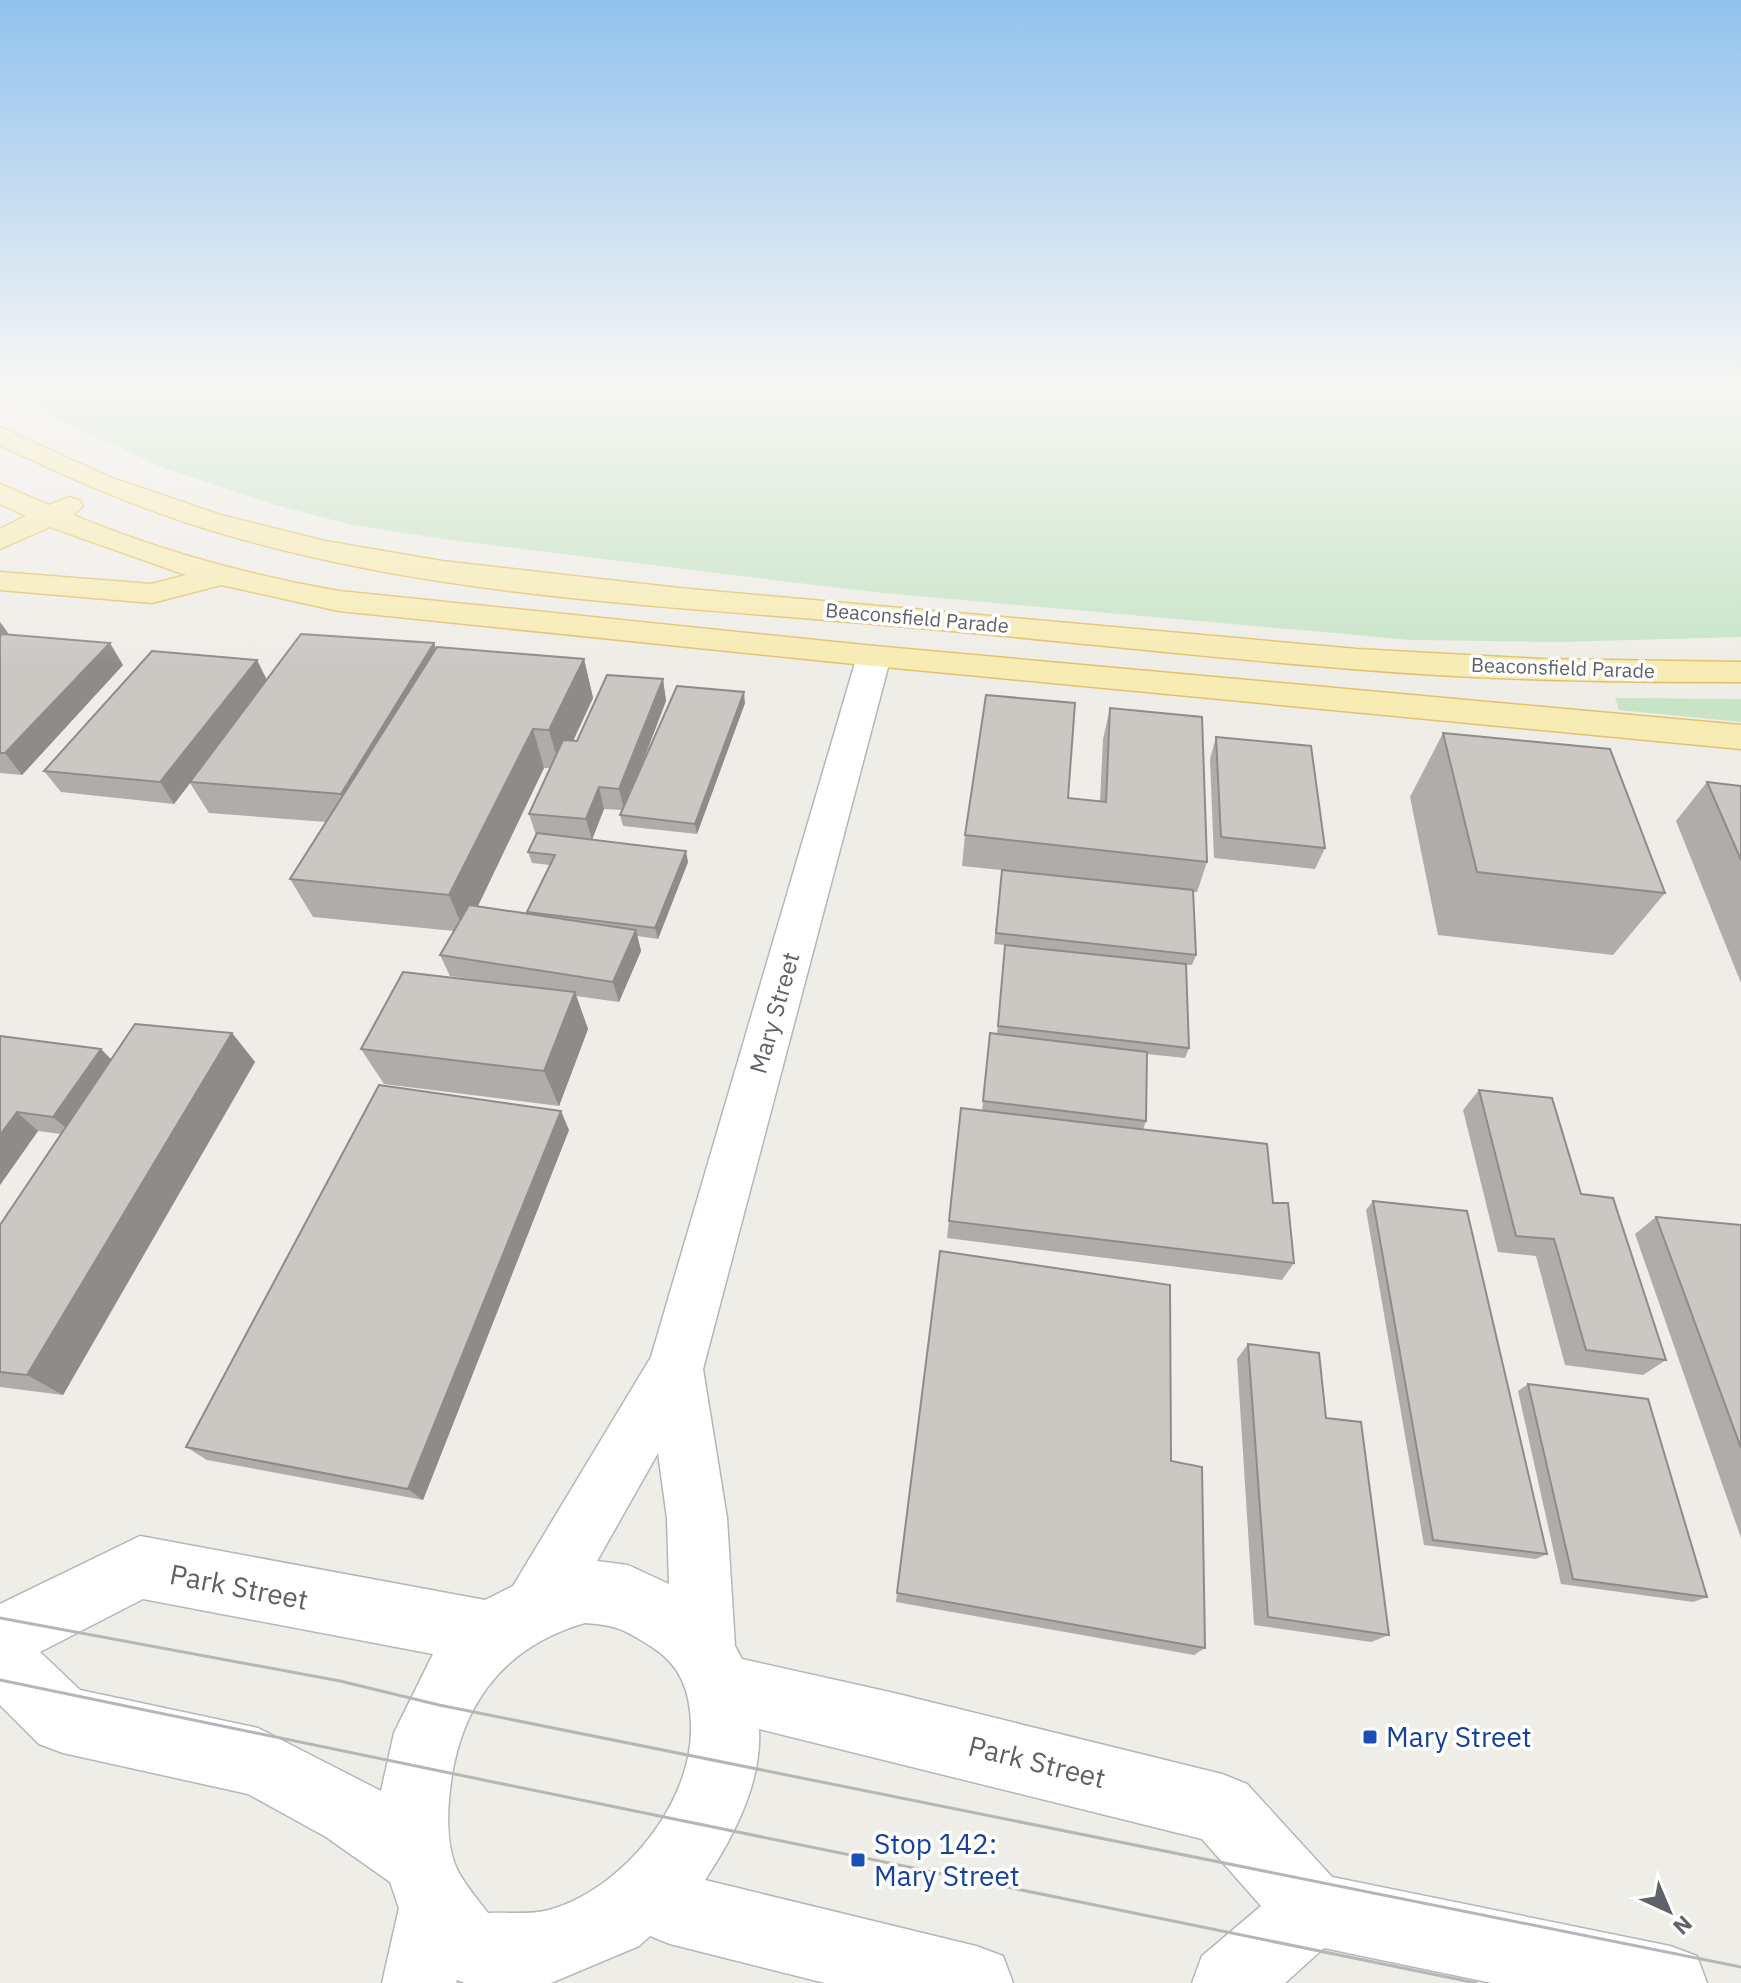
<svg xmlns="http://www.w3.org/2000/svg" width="1741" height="1983" font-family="'IBM Plex Sans',sans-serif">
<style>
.green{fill:#c7e4c7}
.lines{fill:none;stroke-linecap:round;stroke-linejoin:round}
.minor-casing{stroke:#b4b7ba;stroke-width:3}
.major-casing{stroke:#e3c16c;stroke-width:3}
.minor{fill:#fff;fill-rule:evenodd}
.major{fill:#f7ecb4;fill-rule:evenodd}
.tram{stroke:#b5b6b6;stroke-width:3}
.wall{fill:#afaca9;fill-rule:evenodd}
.shaded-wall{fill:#8e8c89}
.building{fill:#cbc8c4;stroke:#8e8c89;stroke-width:2}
.transit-dot{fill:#1a4fb4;stroke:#fff;stroke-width:3}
.labels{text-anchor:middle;stroke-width:7;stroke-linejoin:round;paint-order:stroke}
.far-street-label{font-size:20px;fill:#5f6266;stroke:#fff}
.street-label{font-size:24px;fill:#5f6266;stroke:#fff}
.near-street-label{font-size:28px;fill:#5f6266;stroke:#fff}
.near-transit-label{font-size:28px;fill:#164399;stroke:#fff;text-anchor:start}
</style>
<rect width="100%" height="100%" fill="#efede7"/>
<path class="green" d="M7,387H1741V637L1556,642L1412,640L873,592L449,540L349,524L279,506L163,468L58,419Z
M1615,698L1741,699V722L1619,710Z"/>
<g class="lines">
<g class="minor-casing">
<path id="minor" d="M874,646L886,649L891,656L703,1369L727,1518L735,1646L742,1659L894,1693L1222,1774L1247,1784L1332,1877L1670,1946L1697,1956L1707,1983H1492L1324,1948L1285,1983H1192L1202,1956L1261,1906L1202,1839L759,1729C762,1783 734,1836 705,1880L976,1946L1003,1956L1013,1983H825L670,1944L650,1936L639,1946L551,1983H465L457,1980L456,1983H382L399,1908L390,1882L326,1837L248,1794L63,1753L39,1744L0,1705V1604L140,1536L485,1600L513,1586L651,1357L857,656L862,649ZM658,1453L667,1518L669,1584L628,1565L597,1561ZM143,1599L433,1654L394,1733L381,1791L258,1728L80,1690L40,1652ZM585,1623C617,1625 625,1630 652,1647C680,1665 690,1690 691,1724C694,1801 624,1889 549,1910C531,1915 507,1912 488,1913C478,1900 467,1887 459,1873C448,1853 447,1823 449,1800C456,1712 498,1648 585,1623Z"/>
</g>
<g class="major-casing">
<path id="major" d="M0,427L112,478L221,515L325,541L442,561L679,588L1357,649L1541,659L1741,662V682C1634,682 1528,681 1421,674C1250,663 1079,642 908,627C672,605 425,599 197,526C128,504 65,476 0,445Z
M0,484L49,505L69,497L79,500L83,506L73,515C159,551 248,575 339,591L874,646L1741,725V749L874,666L339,611L221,585L152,603L0,590V572L151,584L186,575L50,527L0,549V529L26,516L0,504Z"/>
</g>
<use href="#minor" class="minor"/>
<use href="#major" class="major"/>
<path class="tram" d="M0,1618L340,1681L439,1705L1741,1967
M0,1680C492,1781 983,1885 1476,1983"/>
</g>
<path class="wall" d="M0,622L9,634L123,665L22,775L0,773Z
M434,643L436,649L584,659L593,698L573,741H577L663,679L666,701L638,775L745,703L697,834L623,826L620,815L623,810L604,809L592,839L688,862L658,939L637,936L641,951L619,1002L576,996L588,1029L559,1106L384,1084L361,1049L497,983L450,976L440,955L454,931L313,917L290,879L326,822L209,813L190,783L174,804L61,792L44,771L267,679ZM544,768H550L529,814L536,835L528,852L532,863L550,865L527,912L528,914L478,906Z
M1110,708L1207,862L1197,892H1193L1196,955L1192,965H1186L1189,1048L1185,1058L1147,1054L1146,1121L1143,1130L1273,1203L1294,1263L1282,1280L947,1238L961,1108L982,1111L989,1043L997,1034L1005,945L1036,948L994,944L1002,870L1039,874L962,866L965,835L1068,798L1100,802L1103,739Z
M1443,733L1665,893L1613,955L1438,935L1410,797Z
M1216,737L1325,848L1315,869L1214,858L1210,759Z
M1707,782L1741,786V983L1676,821Z
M232,1033L255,1062L63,1395L0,1387V1225L61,1134L38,1131L0,1185V1036L111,1060Z
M1479,1090L1581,1194L1666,1360L1643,1375L1565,1365L1536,1256L1498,1252L1463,1110Z
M569,1130L423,1500L207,1460L186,1447Z
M1373,1201L1547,1554L1536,1559L1424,1545L1366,1210Z
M1656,1217L1741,1225V1538L1635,1234Z
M940,1251L1205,1648L1194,1655L896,1602Z
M1248,1344L1389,1635L1371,1642L1254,1625L1237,1359Z
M1528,1384L1707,1597L1693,1602L1561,1584L1518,1391Z"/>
<path class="shaded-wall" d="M0,622L17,646L0,661Z
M110,643L123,665L22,775L5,753Z
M434,643L445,674L356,825L341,794Z
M584,659L593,698L560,769L549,730Z
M257,660L268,682L174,804L160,782Z
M663,679L666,701L624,810L619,789Z
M744,692L745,703L697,834L695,824Z
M533,729L544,768L465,933L449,895Z
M599,787L604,809L592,840L586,819Z
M686,851L688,862L658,939L655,928Z
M636,930L641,951L619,1002L613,982Z
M575,992L588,1029L559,1106L544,1071Z
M232,1033L255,1062L63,1395L27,1375Z
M101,1049L120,1068L74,1135L53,1117Z
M561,1111L569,1130L423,1500L408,1489Z
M17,1112L38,1131L0,1185V1135Z"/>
<path class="building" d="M2,634L110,643L5,753H0V636Z
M301,634L434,643L341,794L190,782Z
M437,647L584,659L549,730L533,729L449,895L290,879Z
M152,651L257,660L160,782L44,771Z
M607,675L663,679L619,789L599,787L586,819L529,814L563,740L577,741Z
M677,686L744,692L695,824L620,815Z
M986,695L1075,703L1068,798L1106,802L1110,708L1202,717L1207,862L965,835Z
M1443,733L1610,749L1665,893L1477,872Z
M1216,737L1311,746L1325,848L1221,837Z
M1707,782L1741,786V860Z
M537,833L686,851L655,928L527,912L555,855L528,852Z
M1002,870L1193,890L1196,955L996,933Z
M469,905L636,930L613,982L440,955Z
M1005,945L1186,964L1189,1048L998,1026Z
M403,972L575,992L544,1071L361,1049Z
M135,1024L232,1033L27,1375L0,1372V1225Z
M990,1033L1147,1052L1146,1121L983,1101Z
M0,1036L101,1049L53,1117L17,1112L0,1135Z
M379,1085L561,1111L408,1489L186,1447Z
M1479,1090L1552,1098L1581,1194L1613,1198L1666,1360L1586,1350L1554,1239L1516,1236Z
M961,1108L1267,1144L1273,1203H1288L1294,1263L949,1221Z
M1373,1201L1467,1211L1547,1554L1433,1540Z
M1656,1217L1741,1225V1448Z
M940,1251L1170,1285L1171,1461L1202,1467L1205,1648L897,1593Z
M1248,1344L1319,1353L1326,1418L1361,1422L1389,1635L1268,1617Z
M1528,1384L1648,1399L1707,1597L1573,1579Z"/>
<linearGradient id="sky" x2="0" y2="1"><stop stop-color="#91c2ee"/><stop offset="0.58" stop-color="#f8f7f4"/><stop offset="1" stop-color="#f8f7f4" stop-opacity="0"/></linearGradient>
<rect width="1741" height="664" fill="url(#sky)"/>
<g class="transit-dot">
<rect x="1362" y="1729" width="16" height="16" rx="4"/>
<rect x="850" y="1852" width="16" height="16" rx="4"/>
</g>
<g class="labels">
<g class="far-street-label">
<text transform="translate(917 618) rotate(5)" y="7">Beaconsfield Parade</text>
<text transform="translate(1563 668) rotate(2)" y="7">Beaconsfield Parade</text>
</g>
<g class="street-label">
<text transform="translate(775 1013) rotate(-74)" y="8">Mary Street</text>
</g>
<g class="near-street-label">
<text transform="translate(239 1587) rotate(11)" y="10">Park Street</text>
<text transform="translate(1037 1762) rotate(14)" y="10">Park Street</text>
</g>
<g class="near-transit-label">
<text x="1386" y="1747">Mary Street</text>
<text x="874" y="1854">Stop 142:<tspan x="874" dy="32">Mary Street</tspan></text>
</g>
</g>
<g transform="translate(1669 1911) rotate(136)" stroke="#ffffff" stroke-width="6" paint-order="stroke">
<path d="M0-6L14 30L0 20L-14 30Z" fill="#5f6266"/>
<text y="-12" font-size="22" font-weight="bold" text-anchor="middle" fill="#5f6266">N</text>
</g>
</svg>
